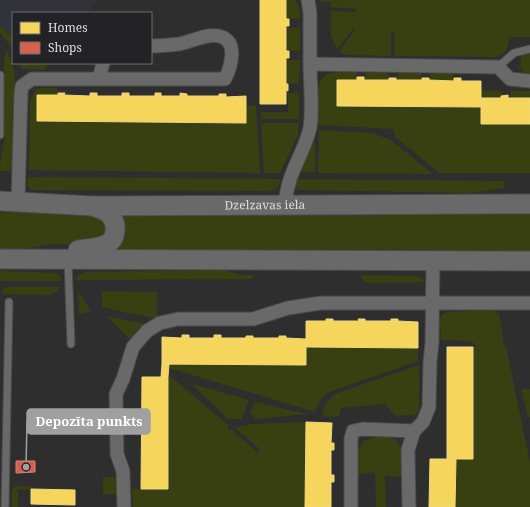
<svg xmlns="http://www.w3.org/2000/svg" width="530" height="507" font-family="'Noto Serif',serif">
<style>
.built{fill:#32323a}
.green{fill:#384011}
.homes{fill:#f6d55c;stroke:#eed783}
.shops{fill:#d6604d;stroke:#d88679}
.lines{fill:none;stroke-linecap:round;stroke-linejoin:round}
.lane-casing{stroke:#4a4a4c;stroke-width:9}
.street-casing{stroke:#4a4a4c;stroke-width:15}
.secondary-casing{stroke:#4a4a4c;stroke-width:21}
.lane{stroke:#69696a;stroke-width:7}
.street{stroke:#69696a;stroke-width:13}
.secondary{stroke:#69696a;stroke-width:19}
.labels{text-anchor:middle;stroke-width:4;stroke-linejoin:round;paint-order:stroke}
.street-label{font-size:12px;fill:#dddddf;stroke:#232326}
.leader{fill:none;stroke:#a0a0a1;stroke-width:1.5}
.callout-dot{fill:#a0a0a1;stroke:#232326;stroke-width:1.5}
.callout{fill:#a0a0a1;stroke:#a0a0a1;stroke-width:1.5}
.callout-label{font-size:13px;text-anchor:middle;font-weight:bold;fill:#fff}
</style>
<rect width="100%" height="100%" fill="#2e2e2f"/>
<path class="built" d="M0,0H98L88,13H13V37L0,26Z"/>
<path class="green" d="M286,0H295L299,6L300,19H286Z
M319,0H530V37H509C508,47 506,54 495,57L395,56L394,32H391V56L345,55L339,51L355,30L354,28L337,49L331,36V11L356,12L357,9L331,7L330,2H321Z
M0,26L13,37V49L0,33Z
M300,27V51H287V28Z
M7,49L15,73L12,171H0C0,157 4,146 5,133L4,61Z
M530,51V75L524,74L520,66L521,56Z
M287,60H300L299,84L286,83Z
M19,63H49L44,70L22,69Z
M357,72V80H337V106L481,107V124H530V173H440L395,137L393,129L318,125C318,111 312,78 331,73C339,71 348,72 357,72Z
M366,73H388L389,80H364Z
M399,73H421L422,80H396Z
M431,73H453L454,81L429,80Z
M39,88H57L58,95L37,121L246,123V106H256L260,173L29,170L30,101L35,91Z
M481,90L503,91L501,98H481Z
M511,91H530V98H508Z
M288,93H299V119H261V112H288Z
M261,123H299L298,135L280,173H264Z
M319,130L373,133L382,137L388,138L433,174L318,173Z
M315,139V172H299Z
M28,177L281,179L277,188L270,191L31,190L27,185Z
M297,179L504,181V188L472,193L298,190L295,185Z
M0,212L95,213L100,214L109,234L89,244H51L13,251H0Z
M122,213L530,215V252L102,251C128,244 129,237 122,213Z
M224,270L240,275H255L250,279L75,280L80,274L86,272Z
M0,271L56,273L60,276L61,281H0Z
M361,275L416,276L422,278L424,282L368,283L362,279Z
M6,287H60L56,292L50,295L2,294L3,289Z
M78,291L91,311L79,314Z
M102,291L157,292V316L153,318L102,307Z
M495,310L496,313H499L504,342H503V346H506L530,463V507H455L456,459L473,458V347L477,346L471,341L441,340L440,320L442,315L448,312Z
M106,316L145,324L138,329L131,340Z
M306,347L418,348V361L329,392L321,399L315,412L169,368V364Z
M419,365V410L415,415L396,416L385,404L341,408L339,416L322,417L325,404L335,394Z
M169,375L228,425V431L231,429L257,452L260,449L235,428L253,424L306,422L305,507H133L132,489H168Z
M192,384L249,400L242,419H228Z
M521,389H530V417H528Z
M255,402L307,414L256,419L250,413Z
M387,436C408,443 403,458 403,477L385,476L386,507H376L375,472L357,475L358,452L363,441L376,437Z
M103,477H118L117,494H103Z
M15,486H31V489L18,490V507H12V490Z"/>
<path class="homes" d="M260,0H286V19H289V26H286V51H289V58H286V84H288V91L286,90V104H260Z
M357,77H364V80H389V78H396V80H422V78H429V80L454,81V78H461V81H481V107L337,106V80H357Z
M58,93H65L64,95L90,96V93H97V96H122V93H129V96H155V93H161V96H180V93L187,94V96H219V94H226V97L246,96V123L37,121V95H58Z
M508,95V98H530V124H481V98H501V96Z
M326,319H333V321H359L358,319H365V321H391V319H398V321L418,322V348L306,347V321H326Z
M182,335H189V338H214V335H221V338H246V336H253V338H279V336H286V338L306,339V365L162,364V337L182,338Z
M447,347H473V459H447Z
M162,364H169L168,377H161Z
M142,377H168V489H141Z
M306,422L332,423L331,443H334V450H331V475H334V482H331V507H305Z
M430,459H456L455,507H429Z
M31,489L75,490V505L31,504Z"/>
<path class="shops" d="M16,461H35V472L16,473Z"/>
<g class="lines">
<g class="lane-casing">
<path id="lane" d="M498,67L514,53L530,49
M0,75V135
M68,260L71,344
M5,507L9,302"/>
</g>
<g class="street-casing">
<path id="street" d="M308,0L310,13V64
M99,79L103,63
M18,202L21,93L22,86L32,79H225C231,67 239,40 219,36C207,33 191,42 179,44C170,45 160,46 151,46
M285,206C287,172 303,157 310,128C313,111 310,82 310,64L498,67L510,79L530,81
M124,507L123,471L117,454L116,394L123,379L133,347L147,331L160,323L178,319H253L288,308L321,303H530
M351,507V438L353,431L363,429L414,431
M409,507L408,450L414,431L423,422L429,407L430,362L432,343L433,261"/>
</g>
<g class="secondary-casing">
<g id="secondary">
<path id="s1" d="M0,201L93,206L530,204"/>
<path d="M78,250C88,248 100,249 109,243C117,237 117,222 110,215C106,210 99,209 93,206"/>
<path d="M0,259L530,261"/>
</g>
</g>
<use href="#lane" class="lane"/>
<use href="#street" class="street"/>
<use href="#secondary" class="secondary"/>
</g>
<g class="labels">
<g class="street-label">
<text dy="4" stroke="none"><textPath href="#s1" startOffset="265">Dzelzavas iela</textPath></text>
</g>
</g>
<path class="leader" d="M26 467L27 421"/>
<circle class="callout-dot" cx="26" cy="467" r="4"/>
<rect class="callout" x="27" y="409" width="123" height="25" rx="4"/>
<g class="callout-label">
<text x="89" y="426">Depozīta punkts</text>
</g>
<rect x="12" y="12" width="140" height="52" fill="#232326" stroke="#6d6d70"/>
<rect x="20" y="22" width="20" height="12" fill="#f6d55c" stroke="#6d6d70"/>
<text x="48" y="32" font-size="12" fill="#dddddf">Homes</text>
<rect x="20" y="42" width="20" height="12" fill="#d6604d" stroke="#6d6d70"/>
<text x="48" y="52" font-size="12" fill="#dddddf">Shops</text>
</svg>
